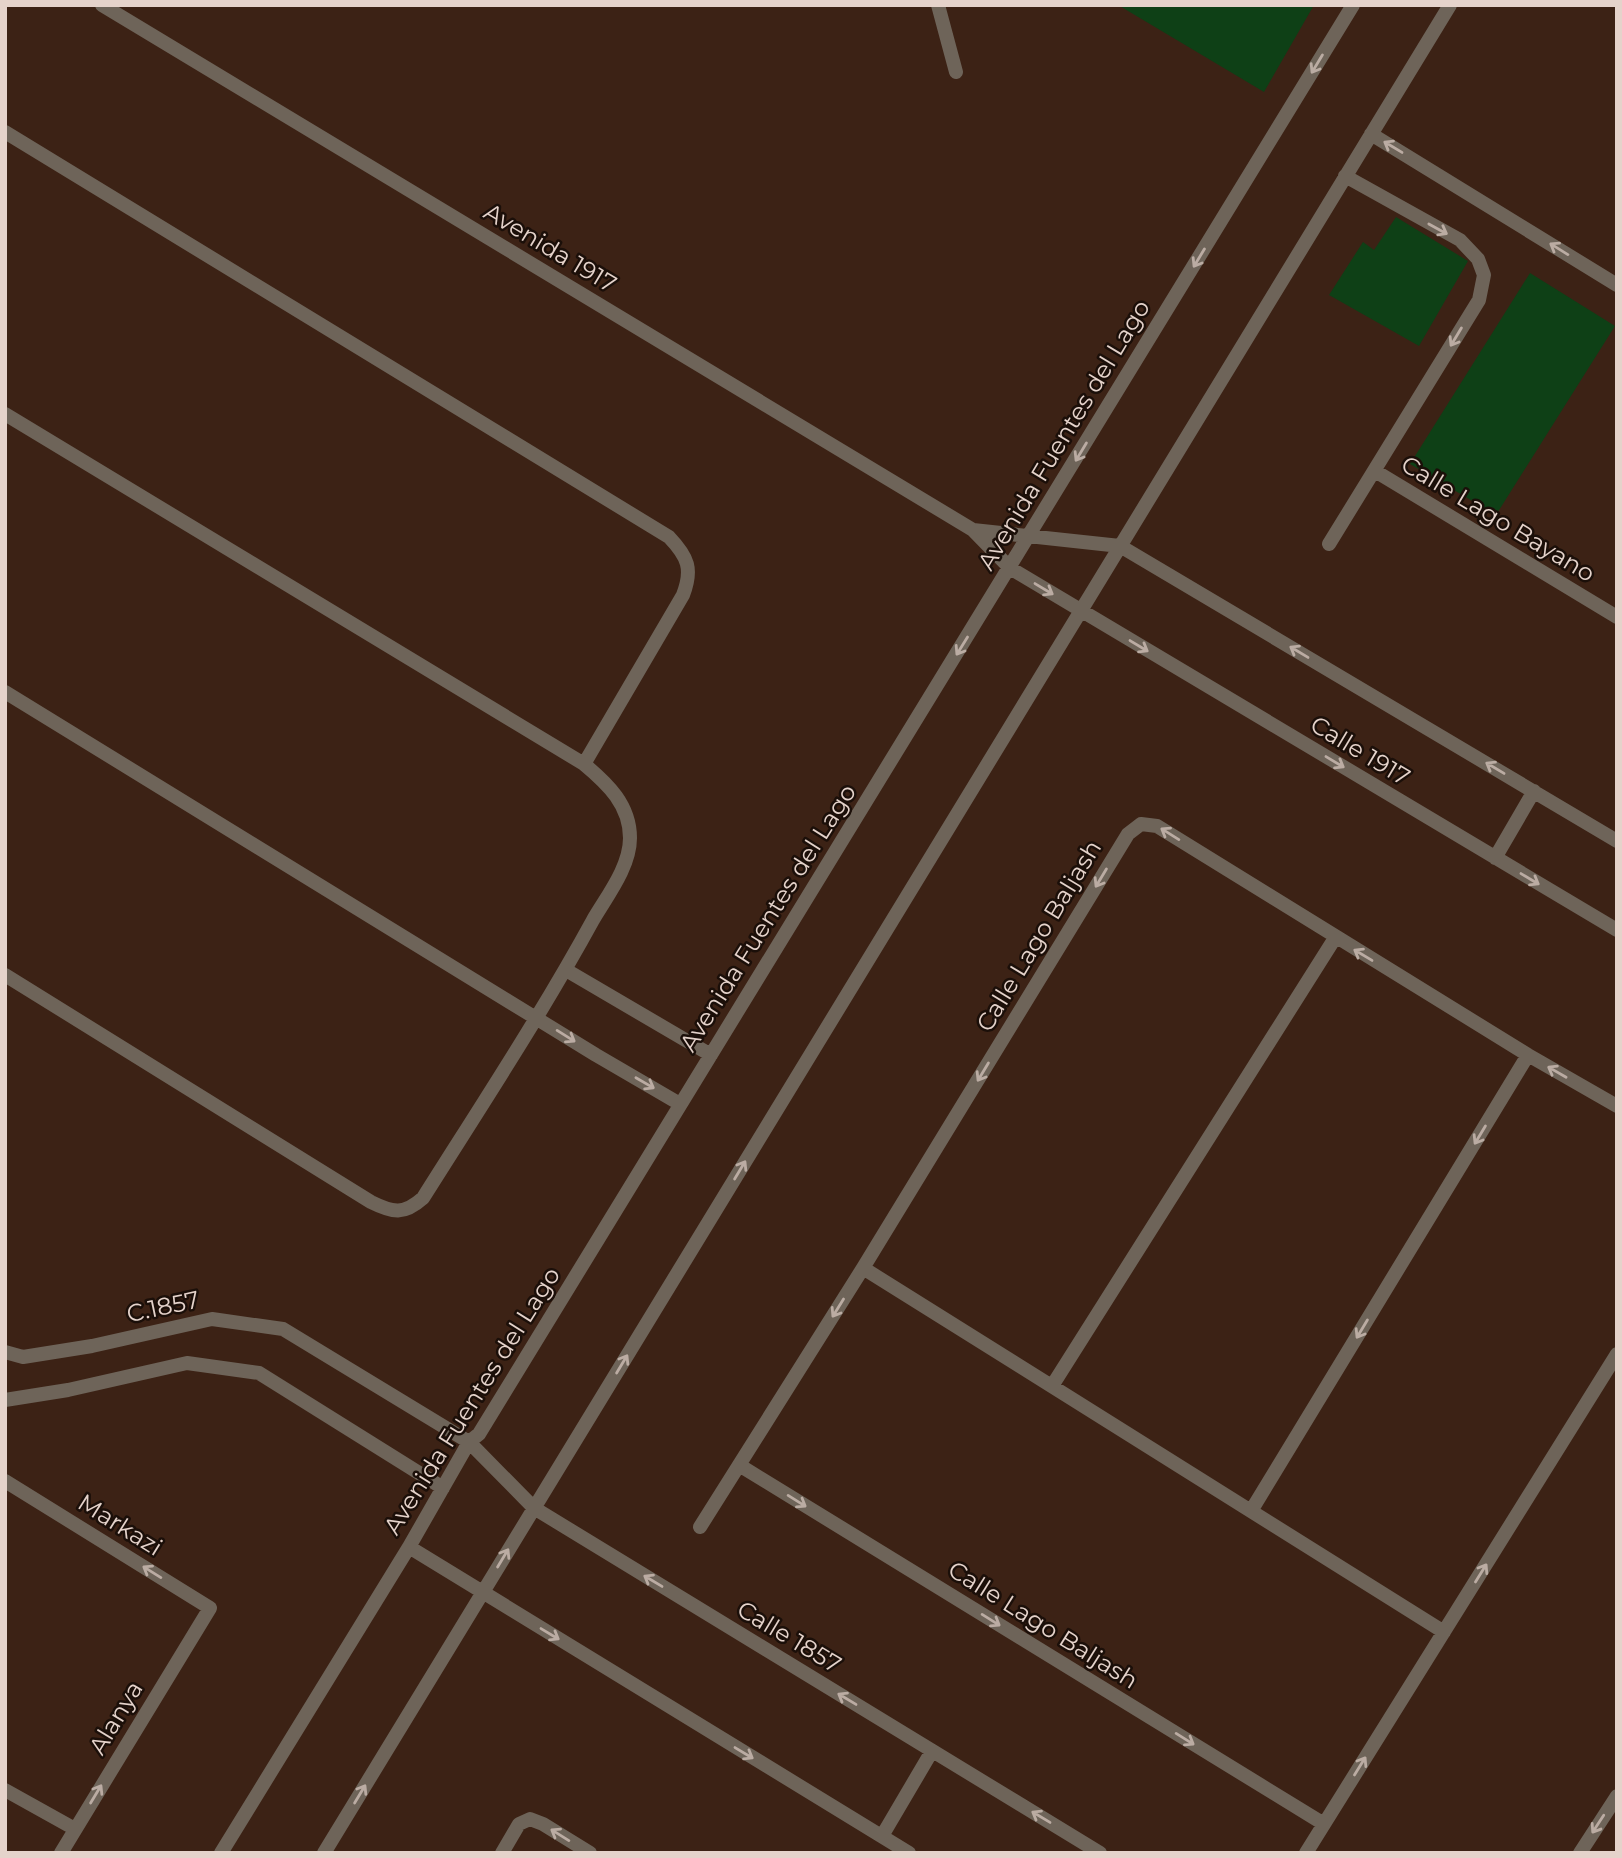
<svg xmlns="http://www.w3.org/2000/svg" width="1622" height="1858" font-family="Montserrat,sans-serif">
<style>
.park{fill:#0e4016}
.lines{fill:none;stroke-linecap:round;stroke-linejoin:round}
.service{stroke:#6e6459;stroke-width:14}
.minor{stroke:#6e6459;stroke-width:14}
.oneway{stroke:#bbaca3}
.labels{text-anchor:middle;stroke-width:5;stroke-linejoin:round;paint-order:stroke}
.street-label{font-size:24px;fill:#e5d3cb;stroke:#1b0f09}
</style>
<rect width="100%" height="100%" fill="#3c2215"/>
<path class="park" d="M1118,5H1314L1264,92Z
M1396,217L1468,261L1419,346L1329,295L1363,242L1374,250Z
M1530,273L1615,326L1496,515L1410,464Z"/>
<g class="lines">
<path class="service" d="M938,5L956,72"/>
<path class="minor" d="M102,5L973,530L1010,568L1617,930
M5,132L669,537C688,557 693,569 683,595L584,764
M1371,134L1617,285
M5,414L584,764C608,784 630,805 630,838C630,867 607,896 593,920C541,1015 481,1106 423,1198C404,1215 393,1213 371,1202L5,975
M1375,471L1617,617
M973,530L1120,546L1617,841
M1329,544L1479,300L1484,275L1478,259L1460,240L1345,176
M5,692L596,1055L680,1104
M1495,858L1534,791
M566,970L711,1055
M863,1268L1444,1632
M5,1352L23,1357L92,1346L212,1319L283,1329L469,1442L534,1508L1100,1853
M1052,1386L1335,938
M5,1400L68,1390L187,1363L259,1373L443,1488
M739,1465L1324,1824
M5,1481L210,1608L61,1853
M1251,1511L1528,1055
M700,1527L863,1268L1128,834L1141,824L1157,826L1528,1055L1617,1106
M409,1547L909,1853
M5,1790L75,1829
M882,1836L932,1751
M221,1853L409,1547L469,1442L479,1434L1353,5
M324,1853L1450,5
M502,1853L519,1824L530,1819L543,1824L590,1853
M1306,1853L1617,1354
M1580,1853L1617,1796"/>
</g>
<defs><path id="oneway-shaft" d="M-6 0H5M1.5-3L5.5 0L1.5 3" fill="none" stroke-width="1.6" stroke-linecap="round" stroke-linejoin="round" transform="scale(1.75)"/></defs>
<g class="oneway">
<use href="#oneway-shaft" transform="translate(1317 64) rotate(121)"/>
<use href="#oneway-shaft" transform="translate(1393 147) rotate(-149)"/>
<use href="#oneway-shaft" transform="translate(1438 229) rotate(29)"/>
<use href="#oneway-shaft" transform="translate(1559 249) rotate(-148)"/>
<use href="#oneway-shaft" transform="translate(1199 258) rotate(121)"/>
<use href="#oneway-shaft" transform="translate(1456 337) rotate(121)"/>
<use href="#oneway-shaft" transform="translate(1081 452) rotate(121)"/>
<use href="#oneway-shaft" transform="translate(1044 589) rotate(31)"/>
<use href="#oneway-shaft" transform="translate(962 646) rotate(122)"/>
<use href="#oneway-shaft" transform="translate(1139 646) rotate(31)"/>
<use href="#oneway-shaft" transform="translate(1299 652) rotate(-149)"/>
<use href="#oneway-shaft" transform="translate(1335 762) rotate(31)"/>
<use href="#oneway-shaft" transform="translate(1495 768) rotate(-149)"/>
<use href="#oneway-shaft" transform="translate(1170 834) rotate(-148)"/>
<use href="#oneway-shaft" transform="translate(1101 878) rotate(121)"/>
<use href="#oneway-shaft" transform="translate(1530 879) rotate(31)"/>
<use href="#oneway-shaft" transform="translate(1363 955) rotate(-149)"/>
<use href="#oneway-shaft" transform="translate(566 1036) rotate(32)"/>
<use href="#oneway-shaft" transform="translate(983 1072) rotate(121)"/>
<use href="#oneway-shaft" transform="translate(1557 1072) rotate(-150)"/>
<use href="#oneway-shaft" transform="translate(645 1083) rotate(30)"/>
<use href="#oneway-shaft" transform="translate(1480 1135) rotate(121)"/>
<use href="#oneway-shaft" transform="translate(740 1170) rotate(-59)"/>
<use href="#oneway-shaft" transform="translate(838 1308) rotate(122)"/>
<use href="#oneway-shaft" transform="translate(1362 1329) rotate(121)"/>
<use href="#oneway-shaft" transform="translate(622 1364) rotate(-59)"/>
<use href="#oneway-shaft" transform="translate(797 1501) rotate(32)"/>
<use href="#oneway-shaft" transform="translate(503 1558) rotate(-59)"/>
<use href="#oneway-shaft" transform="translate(152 1572) rotate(-148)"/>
<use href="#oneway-shaft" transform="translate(1481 1573) rotate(-58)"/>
<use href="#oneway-shaft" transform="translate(653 1581) rotate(-149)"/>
<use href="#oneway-shaft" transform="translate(991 1620) rotate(32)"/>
<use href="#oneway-shaft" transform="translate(550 1634) rotate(31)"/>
<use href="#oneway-shaft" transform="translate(847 1699) rotate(-149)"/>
<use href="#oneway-shaft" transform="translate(1185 1739) rotate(32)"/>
<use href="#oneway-shaft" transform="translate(744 1753) rotate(31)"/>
<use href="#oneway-shaft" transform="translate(1360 1766) rotate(-58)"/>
<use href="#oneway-shaft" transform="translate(96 1794) rotate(-59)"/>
<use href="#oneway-shaft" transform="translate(360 1794) rotate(-59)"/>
<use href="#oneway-shaft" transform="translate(1041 1817) rotate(-149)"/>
<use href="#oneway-shaft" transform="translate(1598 1824) rotate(123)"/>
<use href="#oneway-shaft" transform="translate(560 1835) rotate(-148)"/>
</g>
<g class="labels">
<g class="street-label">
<text transform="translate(550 248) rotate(31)" y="8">Avenida 1917</text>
<text transform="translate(1064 435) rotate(-59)" y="8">Avenida Fuentes del Lago</text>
<text transform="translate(1498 519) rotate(31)" y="8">Calle Lago Bayano</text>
<text transform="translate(1360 751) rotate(31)" y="8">Calle 1917</text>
<text transform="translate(768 918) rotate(-58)" y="8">Avenida Fuentes del Lago</text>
<text transform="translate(1039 936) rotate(-59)" y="8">Calle Lago Baljash</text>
<text transform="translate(163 1307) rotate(-12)" y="8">C.1857</text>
<text transform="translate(472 1401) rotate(-58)" y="8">Avenida Fuentes del Lago</text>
<text transform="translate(120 1525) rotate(32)" y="8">Markazi</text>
<text transform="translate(1043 1625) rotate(32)" y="8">Calle Lago Baljash</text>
<text transform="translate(789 1637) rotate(31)" y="8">Calle 1857</text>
<text transform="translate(116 1718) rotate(-59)" y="8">Alanya</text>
</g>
</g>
<rect width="1622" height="1858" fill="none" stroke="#e5d3cb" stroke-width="14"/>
</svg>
